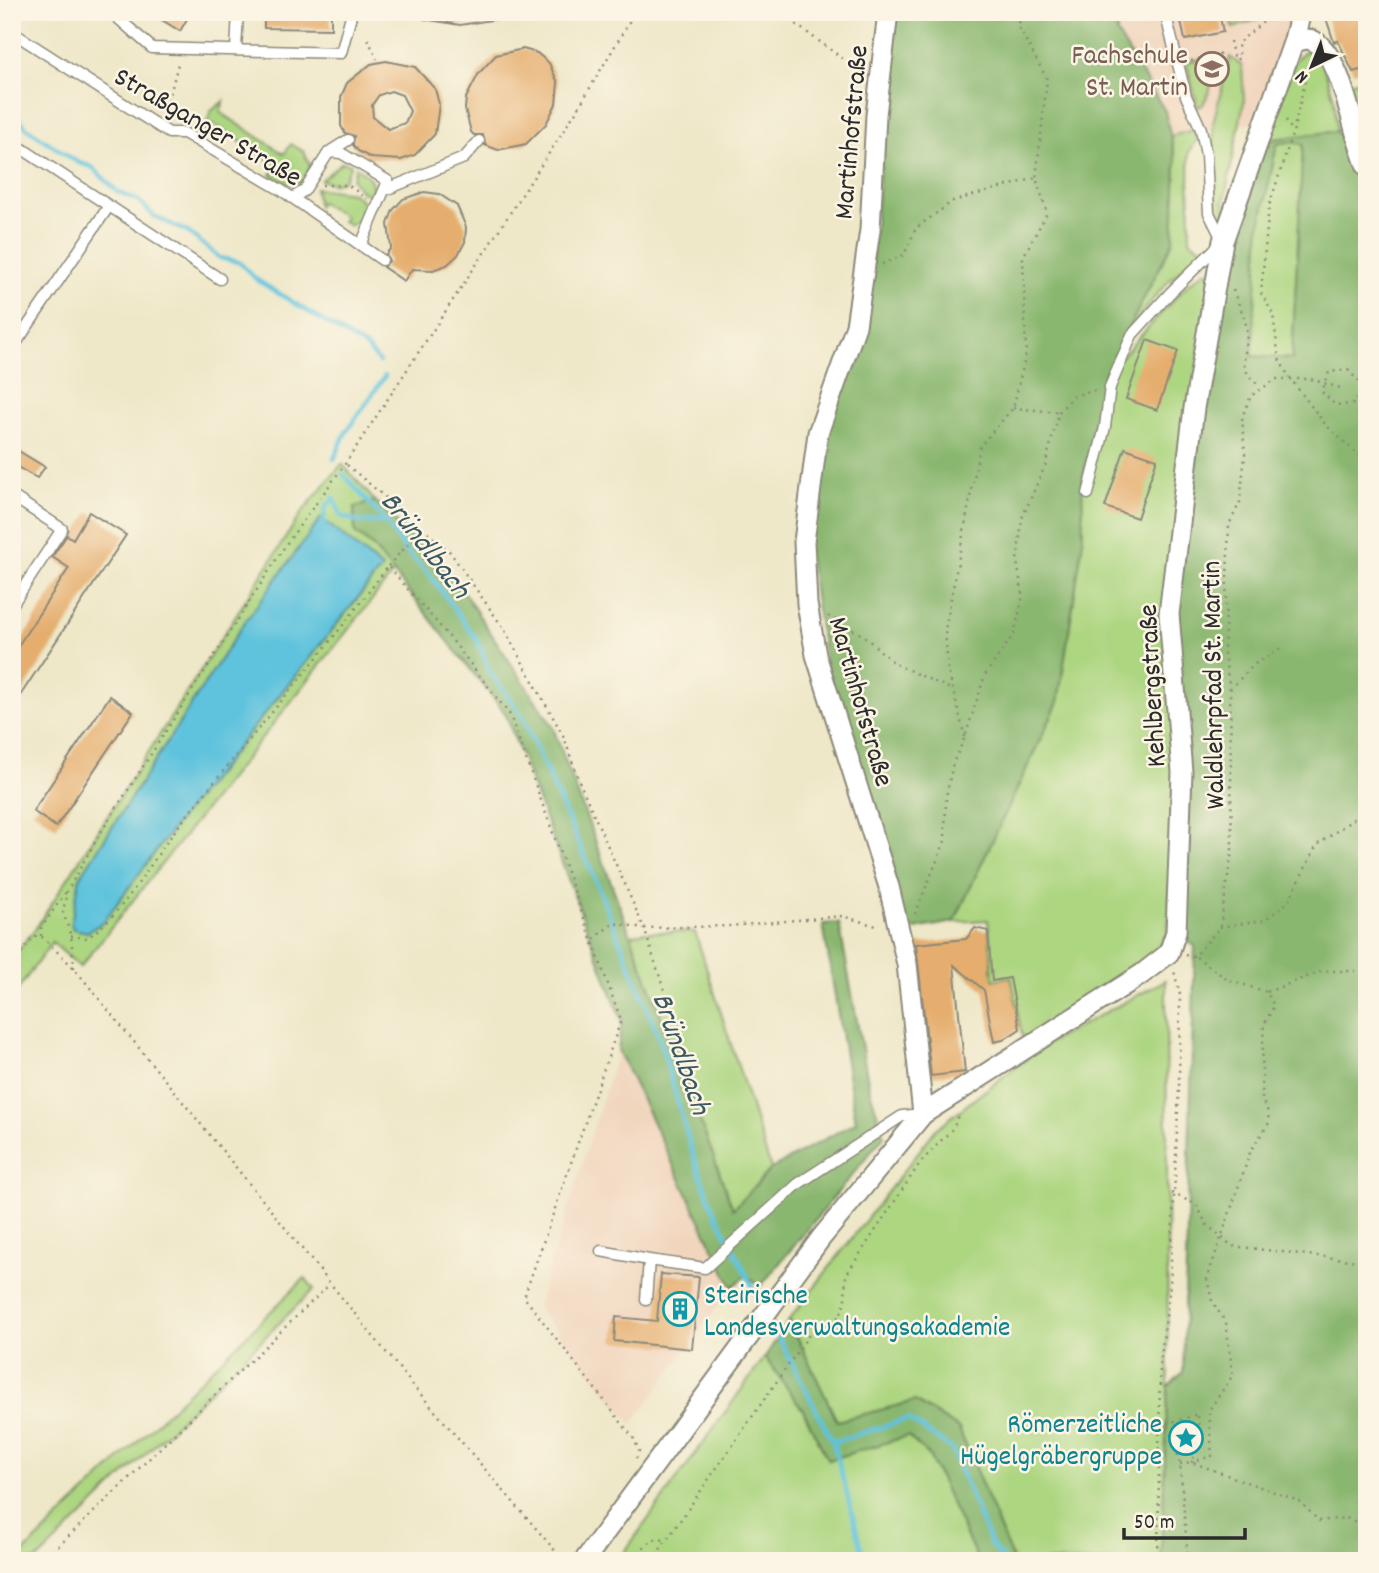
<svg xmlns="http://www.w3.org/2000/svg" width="1379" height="1573" font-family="Dekko,sans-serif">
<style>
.built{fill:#f1d5bd}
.green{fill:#add681;stroke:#6c8056;stroke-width:2;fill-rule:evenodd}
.forest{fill:#8ab76f;stroke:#5a714d;stroke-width:2;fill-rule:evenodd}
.water{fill:#5fc3dd;stroke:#457784;stroke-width:2}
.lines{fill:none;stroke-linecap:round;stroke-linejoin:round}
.stream{stroke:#5fc3dd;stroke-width:4.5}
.building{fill:#e5ae6e;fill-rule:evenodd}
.service-casing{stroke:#8c897a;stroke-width:13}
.minor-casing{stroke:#8c897a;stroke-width:23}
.path{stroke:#8c897a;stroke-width:2.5;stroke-dasharray:2 5;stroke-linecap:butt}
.service{stroke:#fff;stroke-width:10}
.minor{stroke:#fff;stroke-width:19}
.labels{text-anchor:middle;stroke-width:5;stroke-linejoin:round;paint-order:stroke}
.education-label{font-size:28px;fill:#785e54;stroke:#fcf5e5;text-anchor:end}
.street-label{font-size:28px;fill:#2b2b2b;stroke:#fcf5e5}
.culture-label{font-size:28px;fill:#0d838f;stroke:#fcf5e5;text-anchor:start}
.water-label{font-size:30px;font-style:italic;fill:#3b5960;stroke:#fcf5e5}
</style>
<rect width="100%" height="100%" fill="#fcf5e5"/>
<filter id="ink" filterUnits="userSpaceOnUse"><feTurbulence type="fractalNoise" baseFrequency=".0143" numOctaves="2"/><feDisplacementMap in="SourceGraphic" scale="14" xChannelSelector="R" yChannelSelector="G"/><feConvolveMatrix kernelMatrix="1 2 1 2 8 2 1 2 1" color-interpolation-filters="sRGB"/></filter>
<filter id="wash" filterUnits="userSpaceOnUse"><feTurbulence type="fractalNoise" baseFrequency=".00686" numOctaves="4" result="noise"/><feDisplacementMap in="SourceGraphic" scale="28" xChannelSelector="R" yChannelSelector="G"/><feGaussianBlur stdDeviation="1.57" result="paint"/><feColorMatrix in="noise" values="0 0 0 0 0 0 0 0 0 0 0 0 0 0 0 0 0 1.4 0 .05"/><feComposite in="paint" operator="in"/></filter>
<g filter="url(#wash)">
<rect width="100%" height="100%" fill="#eee7c8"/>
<path class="built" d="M1118,12H1230L1233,28L1278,13L1301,15L1266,120L1171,136L1165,111L1117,33Z
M618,1050L732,1287L632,1424L537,1307Z"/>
<path class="green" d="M1230,12H1278V13L1233,28Z
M1306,50L1321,59L1334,98L1337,131L1266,140L1295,60Z
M1214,56C1218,70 1209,94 1202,106L1198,107L1186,62Z
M1230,57L1242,66L1244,102L1224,202L1227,213L1222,219L1216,217L1213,123Z
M1367,78V144L1346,84Z
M224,101L220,112L284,154L291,144L304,152L310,165L305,180C292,188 283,182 271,175L277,165L213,124L204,132L211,111Z
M1194,130L1198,139L1189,152L1190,240L1206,251C1168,274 1143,311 1119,347L1173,241L1176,161L1171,136Z
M1289,142L1303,144L1292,360L1251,356L1260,225L1277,143Z
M342,162L351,164L344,180L333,184L321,180Z
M356,167C367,175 376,180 371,195L362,192L352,179Z
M315,188L353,193L367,205L362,219L350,225L342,221L345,217L321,202L318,206Z
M1207,270L1210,276L1175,774L1168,933L1148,961L1023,1040L1011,977L993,980L988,920L954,922L1058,702L1083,540L1082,484L1104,376L1187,285Z
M342,464L375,501L354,508L355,533L373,547L394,572L80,967L52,942L12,998V958L38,925L302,512ZM321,519L381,569L180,819L104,921L88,932L73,929L80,877L242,626Z
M645,932H695L771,1169L733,1209L631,935Z
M1166,980L1168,1387L1161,1561H1013L959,1429L915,1401L837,1422L789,1320L936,1129L1041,1047Z
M305,1278L314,1289L36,1561H15Z
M765,1357L803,1410L828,1460L908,1436L930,1457L978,1561H618Z"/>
<path class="forest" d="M894,12H1117V33L1165,111L1176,161L1173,241L1104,376L1082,484L1083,540L1058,702L954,922L903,931L829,685L807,545L825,435L860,348L868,302Z
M1337,131L1367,200V1561H1161L1168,1387L1183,1372L1195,946L1182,938L1175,628L1185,538L1221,281L1266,140ZM1289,142L1303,144L1292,359L1252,356L1260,225L1277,144Z
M375,501L456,581L552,725L733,1209L771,1169L856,1122L823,924L839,923L869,1087L884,1136L760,1287L747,1275L732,1287L618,1050L622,1021L505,713L373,547L355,533L354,508Z
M789,1320L837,1421L915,1401L959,1429L1013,1561H978L930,1457L908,1436L828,1460L803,1410L765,1357Z"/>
<path class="water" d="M321,518L382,568L180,819L104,921L88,932L73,929L71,923L80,877L242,626Z"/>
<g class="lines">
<path class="stream" d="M12,92L19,119L28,129L77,162L92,167L118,192L139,201L154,216L188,232L220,258L239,262L257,280L367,348L379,362
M334,459L345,434L385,376
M343,474L386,522L405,550L430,575L477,640L490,672L521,714L595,879L660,1040L694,1158L711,1204L763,1308
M324,522L325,508L334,498L341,516L359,522H385
M769,1319L833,1442L908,1419L952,1449L991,1545L1005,1561
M833,1442L865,1561"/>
</g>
<g id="blocks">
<path class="building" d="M149,12H191L180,31Z
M264,12H331V29L264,28Z
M424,12H497L498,19L460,25L424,19Z
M1179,12H1219L1223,32L1185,40Z
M1324,12H1364L1367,21V68L1353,72L1338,41L1334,42Z
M523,49L537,53L549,63L558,83L556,104L546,124L526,144L498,150L485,145L483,135H474L471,132L465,109L466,98L479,73L496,55Z
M386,61L415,67L435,89L439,104L435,134L415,155L401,160L371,158L358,151L353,145L354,136L345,133L341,126V97L347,83L371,64ZM391,91L402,95L410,111L405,123L388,129L373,117L372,105L379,95Z
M424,192L439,194L457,206L466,227L465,242L458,255L447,265L433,270L412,269L404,281L383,267L389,261L386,254L391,248L388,224L393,210L403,199Z
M1147,340L1178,351L1157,410L1126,399Z
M12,447L45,467L37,478L12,464Z
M1125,448L1157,459L1137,518L1105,507Z
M89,512L126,535L12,708V655L69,568L52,557L67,535L73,539Z
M110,696L133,712L56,827L33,811Z
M975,928L988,931L992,981L1010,978L1020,1029L1003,1040L994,1042L984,990L954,965L965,1072L931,1076L916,944L966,939Z
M661,1274L699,1277L692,1349L614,1341L616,1317L657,1321Z
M1180,1430L1197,1433L1195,1445L1178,1443Z"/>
</g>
</g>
<g filter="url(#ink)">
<use href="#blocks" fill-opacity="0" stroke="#8c897a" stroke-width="2"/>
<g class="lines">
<g class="service-casing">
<path id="service" d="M111,12L152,48L341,53L352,12
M12,32L169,133H184L281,190L382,260
M236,50L238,12
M12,142L220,279
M329,152L341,153L388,181L361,245
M385,190L464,158L479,141
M292,198L304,191L329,152L348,140
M12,349L109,206
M1088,494L1105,427L1110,387L1132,335L1170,293L1223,241L1209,213L1206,155L1201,129L1186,96L1165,12
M12,496L62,529L12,605
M601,1251L649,1260
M646,1300L649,1260L705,1268L798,1184L902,1116L922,1114"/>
</g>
<g class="minor-casing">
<path id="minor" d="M888,12L876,115L870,230L856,326L818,433L804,542L807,604L816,655L889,887L907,964L923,1114
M1293,43C1300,40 1307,37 1314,41C1344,58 1352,135 1367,166
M584,1561L821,1238L923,1114L1142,974L1169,953L1176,932L1182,772L1169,614L1194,408L1223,241L1293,43L1301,12"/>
</g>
<path class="path" d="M779,12L864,74
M368,39L377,59
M1230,41L1234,59H1239L1238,43L1263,22L1283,16
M1191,61L1223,54
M1310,61L1293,132L1269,206L1261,293L1273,314L1279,359L1289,377L1325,424L1367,463
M165,114L179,60
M1286,120L1293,132
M322,185H348L367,199
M882,264L904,255L916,228L953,201L1036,178
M1233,290C1237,302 1245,315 1246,327C1250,354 1233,366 1260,386
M1348,370L1362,385L1355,404L1335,405L1322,392L1329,372Z
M1013,408L1058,412
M347,465L450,552L504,629L564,737L579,781L644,928L729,926L842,916L880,927
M388,566L423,528
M828,616L864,636L895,664L953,690
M1230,689L1255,664L1284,646
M965,737L948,670L945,630L980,446L1013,408L1026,354L1023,257L1047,213L1036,178L1047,79L1019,28L1020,12
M915,914L945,841L946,797L953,763L965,737L985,675L1014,634L1023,596L1017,562L1022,518L1045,466L1059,412L1073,396L1096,390
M1220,927L1265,920L1288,902L1317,845L1355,818L1367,817
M41,936V928L66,892
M71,936L87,938C125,912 149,864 177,828C247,740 322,656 388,566L452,640L510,715L621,1020L524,1297L634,1439L639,1451L636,1459
M594,939L613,923L644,928L664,990
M1185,955L1195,956L1220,927L1232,852L1230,689L1224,654L1229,525L1240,502L1245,455L1242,417L1251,396L1276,379H1310L1341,388
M12,963L34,937L41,936L74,968L416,1389L564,1561
M74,968L71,936L63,912L67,891L99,835L287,543L345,464L503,224L577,110L635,12
M1267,992L1322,971H1367
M1172,1193L1197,1205L1206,1224L1232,1246L1367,1262
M1160,1426L1173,1436L1180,1464L1188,1561
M1160,1426L1198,1414L1200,1445L1191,1462
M1191,1462L1212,1456L1209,1410L1233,1375L1226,1323L1212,1301L1207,1279L1251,1150L1269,1123L1268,1112L1262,1100V1067L1264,1025L1274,1006L1267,992L1228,980L1195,956
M1180,1464L1191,1462L1299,1501L1319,1521L1346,1518L1367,1527
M43,1561L330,1284
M627,1561L654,1539L666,1540
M652,1561L809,1335L840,1316L845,1301L846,1275L920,1163L954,1127L959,1112
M1158,1561L1160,1364L1170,1285L1179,1088L1180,995L1174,971"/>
<use href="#service" class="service"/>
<use href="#minor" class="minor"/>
</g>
</g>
<defs>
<g id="school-ring" transform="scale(1.75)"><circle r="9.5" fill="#fcf5e5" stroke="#8d6e63" stroke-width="1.5"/><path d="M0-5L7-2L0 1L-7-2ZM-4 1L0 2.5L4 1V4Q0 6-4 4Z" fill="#8d6e63"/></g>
<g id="building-ring" transform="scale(1.75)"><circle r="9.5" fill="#fcf5e5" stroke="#0f9aa8" stroke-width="1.5"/><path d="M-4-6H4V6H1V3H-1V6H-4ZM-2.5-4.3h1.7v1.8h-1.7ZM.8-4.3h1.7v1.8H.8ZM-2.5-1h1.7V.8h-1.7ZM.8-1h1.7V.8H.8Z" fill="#0f9aa8"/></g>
<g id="sight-ring" transform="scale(1.75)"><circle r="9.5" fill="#fcf5e5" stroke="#0f9aa8" stroke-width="1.5"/><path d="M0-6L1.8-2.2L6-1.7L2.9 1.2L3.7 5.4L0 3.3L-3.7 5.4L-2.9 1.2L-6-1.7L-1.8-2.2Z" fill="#0f9aa8"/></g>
</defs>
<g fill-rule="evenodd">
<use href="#school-ring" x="1212" y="69"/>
<use href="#building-ring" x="680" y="1309"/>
<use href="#sight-ring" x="1186" y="1438"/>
</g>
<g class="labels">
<g class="education-label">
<text x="1188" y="63">Fachschule<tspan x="1188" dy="32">St. Martin</tspan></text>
</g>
<g class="street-label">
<text transform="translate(209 125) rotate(30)" y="10">Straßganger Straße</text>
<text transform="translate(849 132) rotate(-85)" y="10">Martinhofstraße</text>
<text transform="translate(1211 685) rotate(-91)" y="10">Waldlehrpfad St. Martin</text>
<text transform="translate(1150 686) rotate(-93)" y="10">Kehlbergstraße</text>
<text transform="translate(863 701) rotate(74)" y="10">Martinhofstraße</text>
</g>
<g class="culture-label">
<text x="704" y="1303">Steirische<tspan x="704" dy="32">Landesverwaltungsakademie</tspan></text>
<text x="1162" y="1432" text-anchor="end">Römerzeitliche<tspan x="1162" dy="32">Hügelgräbergruppe</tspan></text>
</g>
<g class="water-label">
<text transform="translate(427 544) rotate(52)" y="10">Bründlbach</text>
<text transform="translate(683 1053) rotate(71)" y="10">Bründlbach</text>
</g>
</g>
<rect width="1379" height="1573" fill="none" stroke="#fcf5e5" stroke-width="42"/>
<g transform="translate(1312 66) rotate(223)" stroke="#fcf5e5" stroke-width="5" paint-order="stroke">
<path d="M0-5L12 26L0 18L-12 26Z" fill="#2b2b2b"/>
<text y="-10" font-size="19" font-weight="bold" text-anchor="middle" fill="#2b2b2b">N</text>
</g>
<path d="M1124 1528v10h121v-10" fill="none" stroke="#2b2b2b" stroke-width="3.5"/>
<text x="1134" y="1528" font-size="21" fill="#2b2b2b" stroke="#fcf5e5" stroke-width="5" paint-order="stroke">50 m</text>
</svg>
